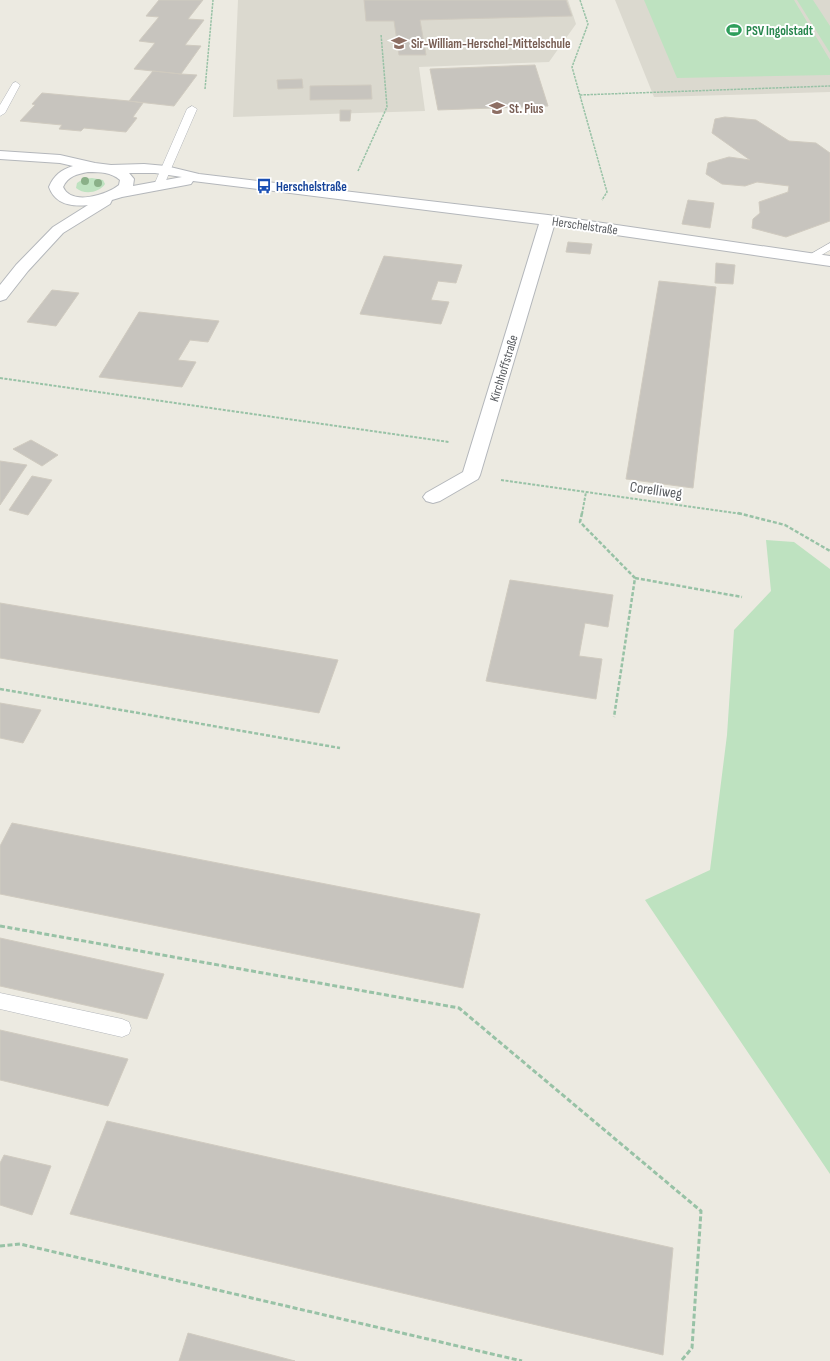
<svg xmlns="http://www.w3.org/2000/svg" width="830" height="1361" font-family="'Sofia Sans Condensed',sans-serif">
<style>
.education{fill:#dbd9cf}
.green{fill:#bee2c0}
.building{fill:#c7c4be;stroke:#d0cbc0}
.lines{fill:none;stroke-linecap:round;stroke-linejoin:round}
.lane-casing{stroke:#b4b7bb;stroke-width:1}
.street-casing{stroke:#b4b7bb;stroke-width:2}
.path-far3{stroke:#98c2a6;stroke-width:1.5;stroke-dasharray:2.5 1;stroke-linecap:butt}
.path-far2{stroke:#98c2a6;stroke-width:2;stroke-dasharray:3 1.5;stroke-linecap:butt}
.path-far1{stroke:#98c2a6;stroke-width:2.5;stroke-dasharray:4 2;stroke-linecap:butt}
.path{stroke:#98c2a6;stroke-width:3;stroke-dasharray:5 2.5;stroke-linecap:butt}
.lane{fill:#fff;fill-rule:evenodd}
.street{fill:#fff;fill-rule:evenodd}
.tree{fill:#8ab088}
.labels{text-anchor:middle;stroke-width:4;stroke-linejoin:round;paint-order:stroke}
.far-leisure-label{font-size:13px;font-weight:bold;fill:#27864d;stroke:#fff;text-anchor:start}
.far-education-label{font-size:13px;font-weight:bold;fill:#785e54;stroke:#fff;text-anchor:start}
.far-transit-label{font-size:13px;font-weight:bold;fill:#164399;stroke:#fff;text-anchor:start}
.far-street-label{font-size:13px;fill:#5a5d61;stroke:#fff}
.street-label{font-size:15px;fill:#5a5d61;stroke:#fff}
</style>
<rect width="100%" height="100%" fill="#eceae1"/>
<path class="education" d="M238,0H568L576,24L549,62L419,67L425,111L233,117Z
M615,0H830V92L654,97Z"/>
<path class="green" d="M644,0H794L830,60V75L677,78Z
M797,0H813L830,26V53Z
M92,178L103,180L105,184C99,193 84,195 76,188L77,183L83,179Z
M766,540L794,542L830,569V1174L645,900L710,870L727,735L734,630L771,591Z"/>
<path class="building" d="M159,0H203L188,19L204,20L185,45L201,46L181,74L134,69L155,43L139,41L159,17L146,16Z
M364,0H566L572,16L420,20L426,55H399L394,21H366Z
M535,65L548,106L438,110L430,69Z
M153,71L181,74L197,75L174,106L129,101Z
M302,79L303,88L278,89L277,80Z
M371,85L372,99L310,100V86Z
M42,93L129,101L143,103L133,117L137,118L126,132L84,128L81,131L59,129L62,125L20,121L35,105L32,104Z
M340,110H351L350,121H340Z
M725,117L756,120L789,141L816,143L830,153V221L786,237L752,228L753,219L760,213L759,202L788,192L789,186L757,182L745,186L722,184L706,174L708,163L729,157L750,160L712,133L715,119Z
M688,200L714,203L710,228L682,224Z
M568,242L592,244L590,254L566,252Z
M384,256L462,265L456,283L438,281L431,300L449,302L441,324L360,314Z
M716,263L735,265L733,284L715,283Z
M659,281L716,287L693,488L626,479Z
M52,290L79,293L56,326L27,322Z
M139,312L219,321L208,342L190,340L178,360L196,362L182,387L99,377Z
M31,440L58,455L42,466L13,449Z
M0,461L27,465L0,505Z
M32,476L52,480L28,515L9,510Z
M510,580L613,595L608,627L585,623L579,656L602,659L596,699L486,681Z
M0,603L338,660L319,713L0,658Z
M0,703L41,710L23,743L0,738Z
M12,823L480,914L463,988L0,894V846Z
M0,938L164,974L147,1019L0,986Z
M0,1030L128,1059L108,1106L0,1080Z
M107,1121L673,1248L663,1355L70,1214Z
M4,1155L51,1166L32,1215L0,1205V1163Z
M188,1333L295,1361H179Z"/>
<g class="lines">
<g class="lane-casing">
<path id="lane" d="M16,82L20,85L5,113L0,116V105L13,83Z
M192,106L197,109L164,185L159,188L155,187L154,185L187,109Z
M830,243V250L813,260H805L804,258Z
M0,993L122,1019L129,1022L131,1028L129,1034L122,1037L0,1009Z"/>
</g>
<g class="street-casing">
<path id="street" d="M0,151L60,155L95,163L111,165L144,164L166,166L199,174L548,215L830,256V266L554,226L480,475L478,479L440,501L433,503L426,501L423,497L426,493L463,472L539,224L193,181L191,184L186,185L122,197L112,200L110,204L63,233L28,271L6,299L0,301V285L16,265L53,227L88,205C71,207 55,204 49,187C54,175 61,170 73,166L60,163L0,159ZM88,172C100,172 111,172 120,180L119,185C107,195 71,206 63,187C68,176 77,174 88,172ZM129,173H155L182,177L133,186L134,179Z"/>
</g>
<path class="path-far3" d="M580,0L588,24L572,67L607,192L602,200
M205,89L213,0
M580,95L830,86
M358,171L387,107L381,34"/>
<path class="path-far2" d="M0,378L449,442
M501,480L742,514
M582,514L586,492"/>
<path class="path-far1" d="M582,513L580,522L635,578L614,717
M738,513L785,525L830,551
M635,578L742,597
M0,689L340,748"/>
<path class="path" d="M0,926L459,1008L701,1211L692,1348L681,1361
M0,1246L20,1244L522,1361"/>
<use href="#lane" class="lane"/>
<use href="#street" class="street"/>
</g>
<g class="tree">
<circle cx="85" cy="181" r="4"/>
<circle cx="98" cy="183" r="4"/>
</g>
<defs>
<g id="stadium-bare" transform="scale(1.2)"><path d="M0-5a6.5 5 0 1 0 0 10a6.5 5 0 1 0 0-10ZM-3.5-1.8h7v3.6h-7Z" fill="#2e9e5b" stroke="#fff" stroke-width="2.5" paint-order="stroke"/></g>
<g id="school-bare" transform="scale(1.2)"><path d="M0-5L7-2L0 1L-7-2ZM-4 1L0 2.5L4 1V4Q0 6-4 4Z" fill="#8d6e63" stroke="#fff" stroke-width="2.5" paint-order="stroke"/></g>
<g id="bus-bare" transform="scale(1.2)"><path d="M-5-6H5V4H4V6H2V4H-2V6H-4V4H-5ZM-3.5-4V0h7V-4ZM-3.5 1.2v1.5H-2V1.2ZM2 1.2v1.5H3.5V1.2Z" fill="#1a4fb4" stroke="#fff" stroke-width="2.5" paint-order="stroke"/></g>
</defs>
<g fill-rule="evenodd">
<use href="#stadium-bare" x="734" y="30"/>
<use href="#school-bare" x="399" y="43"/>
<use href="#school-bare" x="497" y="108"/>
<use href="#bus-bare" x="264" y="186"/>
</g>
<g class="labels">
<g class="far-leisure-label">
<text x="746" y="35">PSV Ingolstadt</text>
</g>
<g class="far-education-label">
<text x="411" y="48">Sir-William-Herschel-Mittelschule</text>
<text x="509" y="113">St. Pius</text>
</g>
<g class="far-transit-label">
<text x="276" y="191">Herschelstraße</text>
</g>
<g class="far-street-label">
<text transform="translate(585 225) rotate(8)" y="5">Herschelstraße</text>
<text transform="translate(503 368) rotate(-73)" y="5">Kirchhoffstraße</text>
</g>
<g class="street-label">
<text transform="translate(656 490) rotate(8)" y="5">Corelliweg</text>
</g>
</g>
</svg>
